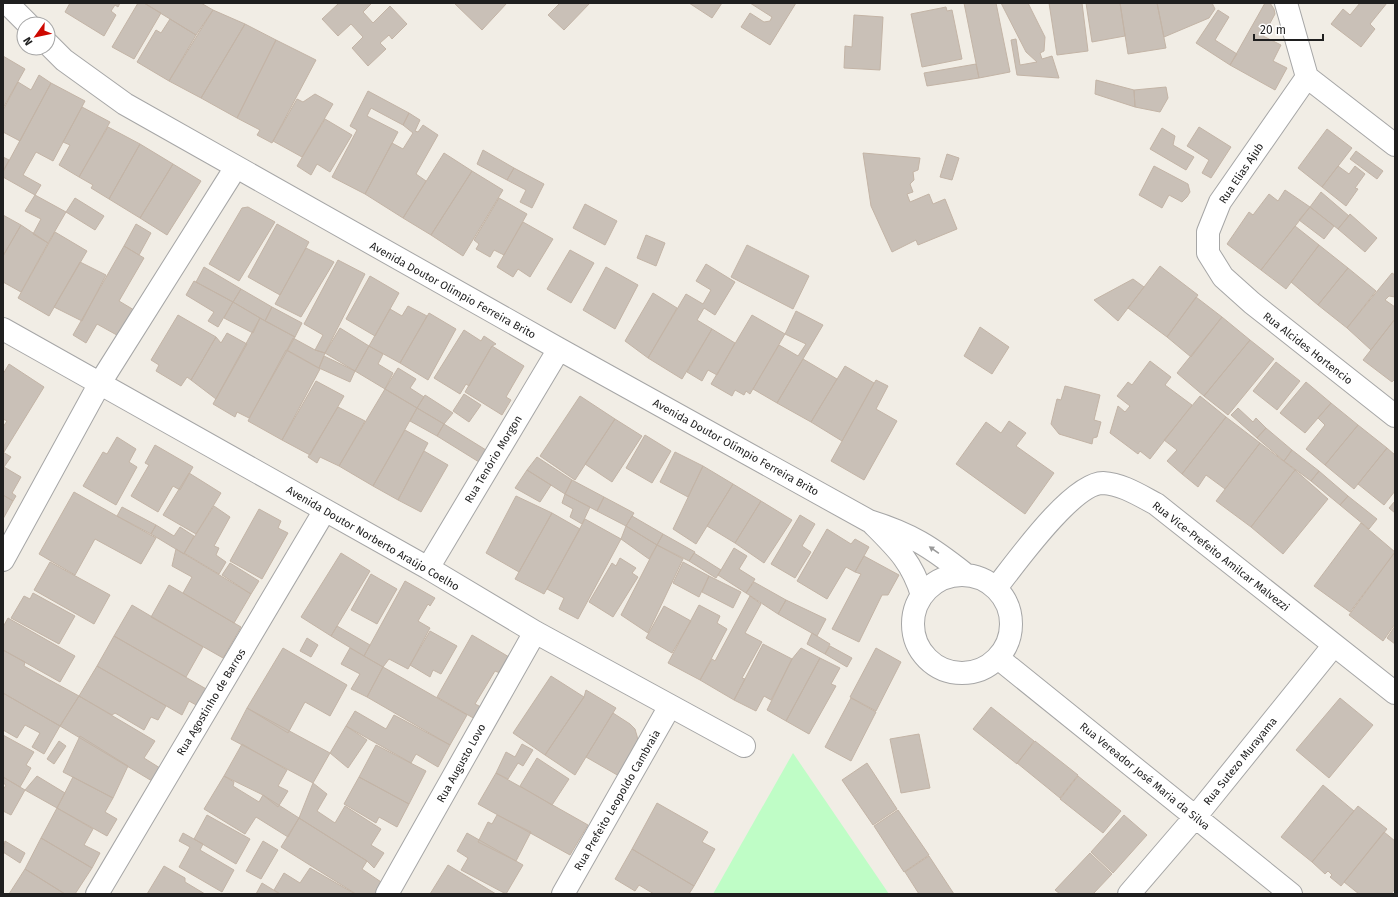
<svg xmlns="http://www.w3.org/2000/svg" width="1398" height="897" font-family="'Fira Sans',sans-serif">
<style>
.park{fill:#bffdc6}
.building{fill:#c9c0b7;stroke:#c3b4a6}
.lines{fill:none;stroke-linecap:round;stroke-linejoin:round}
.street-casing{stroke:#a6a6a6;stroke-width:24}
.street{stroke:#fff;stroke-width:22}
.oneway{fill:#9a9a9a}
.labels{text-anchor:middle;stroke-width:4;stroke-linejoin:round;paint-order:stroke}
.street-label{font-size:11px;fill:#1f1f1f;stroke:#fff}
</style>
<rect width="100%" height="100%" fill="#f1ede5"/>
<path class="park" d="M793,753L889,894H713Z"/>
<path class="building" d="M70,3H120L118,7L115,5L111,11L116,15L104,36L65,12Z
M138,3H144L161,13L134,59L112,47Z
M144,3H201L213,10L196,35Z
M339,3H372L363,12L373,23L390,6L407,24L392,39L389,35L380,43L386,49L368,66L352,48L363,37L351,24L338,36L322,19Z
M454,3H507L482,30Z
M560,3H590L564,30L548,15Z
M689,3H722L712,18Z
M750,3H796L770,45L741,27L750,13L764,22L770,21L772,17Z
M964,3H996L1010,72L979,78Z
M1001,3H1028L1045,37L1044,51L1040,53L1042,59L1052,56L1059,78L1017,75L1011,40L1016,39L1020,65L1037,62L1026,52Z
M1049,3H1082L1088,51L1057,55Z
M1086,3H1120L1125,36L1092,42Z
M1120,3H1157L1166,48L1128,54Z
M1157,3H1212L1215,9L1209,18L1164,37Z
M1265,3H1270L1274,9L1275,14L1263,36L1281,45L1273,61L1287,68L1275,90L1230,65Z
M1360,3H1387L1370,24L1375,29L1361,47L1331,24L1343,9L1350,15Z
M946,7L947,11L952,10L962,59L922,67L911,14Z
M213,10L245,24L201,98L169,81Z
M1218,10L1229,17L1215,40L1237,54L1230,65L1196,43Z
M854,15L883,17L880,70L844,68L845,46L852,47Z
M170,19L196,35L169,81L137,62L156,30L161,33Z
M245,24L276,40L237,118L201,98Z
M276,40L316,60L272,143L257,135L260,130L237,118Z
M3,56L25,69L3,108Z
M976,64L979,78L927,86L924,73Z
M39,75L51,83L20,141L3,132V110L18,82L31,90Z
M1096,80L1134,90L1135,107L1095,94Z
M51,83L85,101L53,161L36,152L23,175L41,185L35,195L3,177V172Z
M1166,87L1168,98L1160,112L1135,107L1134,90Z
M368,91L409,113L403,125L371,108L367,116L398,132L365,194L332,177L357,130L350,126Z
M315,94L333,104L302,157L273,141L297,99L303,102Z
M82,107L110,122L79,177L59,165L70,145L63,142Z
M409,113L420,120L415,131L418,132L423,125L438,135L416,174L426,181L403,218L365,194L392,143L403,149L413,133L403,125Z
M325,119L352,135L330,172L317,164L311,175L297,166Z
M108,127L140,144L109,199L91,188L93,185L79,177Z
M1199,127L1231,147L1211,178L1202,173L1209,160L1187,146Z
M1162,128L1175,136L1173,145L1194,157L1186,170L1150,149Z
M1327,129L1352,148L1322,187L1298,168Z
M140,144L173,164L140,218L109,199Z
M483,150L514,168L507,180L477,164Z
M1356,151L1383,171L1377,179L1350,159Z
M444,153L472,171L431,235L403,218Z
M863,153L920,158L918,170L913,172L914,180L910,184L913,192L907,194L910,202L929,194L933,204L945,199L957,229L918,245L916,240L892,252L871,206Z
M947,154L959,158L952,180L940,177Z
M3,157L9,160L3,171Z
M173,164L201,181L167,235L140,218Z
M1154,166L1188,184L1190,192L1187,197L1182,202L1169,195L1162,208L1139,195Z
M1338,166L1349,174L1355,166L1365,174L1355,188L1358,189L1346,206L1322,187Z
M514,168L544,184L532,208L520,202L526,190L507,180Z
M472,171L503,190L463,256L431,235Z
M1285,190L1310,207L1261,270L1227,244L1249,212L1253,215L1269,194L1278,201Z
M1321,192L1349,216L1338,229L1310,207Z
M35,195L66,212L48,243L33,234L41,219L25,211Z
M75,198L104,216L95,230L66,212Z
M499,198L527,214L504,255L494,250L490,257L476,249L479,244L474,240Z
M585,204L617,221L605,245L573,228Z
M248,207L275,222L239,281L209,264L242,208Z
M1310,207L1334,226L1324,239L1299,220Z
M1350,214L1377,238L1365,252L1338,229Z
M3,215L21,225L3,256Z
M523,222L553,239L530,277L518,269L513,277L497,267Z
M136,224L151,233L139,255L124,246Z
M277,224L309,242L280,295L248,277Z
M21,225L48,243L21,292L3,282V256Z
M1295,226L1319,245L1286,289L1261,270Z
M55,232L87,251L49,316L18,298Z
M646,235L665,243L656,266L637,258Z
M747,245L809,276L793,309L731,277Z
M1319,245L1348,268L1318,305L1291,282Z
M124,246L144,258L119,301L139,313L124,339L97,324L86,343L73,335Z
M306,248L334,262L301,317L275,304Z
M570,250L594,263L571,303L547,289Z
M338,260L365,274L325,353L315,350L323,335L304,324Z
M80,262L106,275L82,321L54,307Z
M706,264L735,282L715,315L704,308L697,320L712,329L682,379L648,358L686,294L703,304L711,290L696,281Z
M1160,266L1198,295L1167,337L1128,308Z
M204,267L241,289L233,302L196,282Z
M606,267L638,285L615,329L583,310Z
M1348,268L1376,291L1347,328L1318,305Z
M1392,273L1395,275V297L1389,296L1385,300L1395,307V319L1371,350L1347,328Z
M370,276L399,293L375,336L346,319Z
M1133,279L1144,287L1118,321L1094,300Z
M194,281L233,302L218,327L208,321L214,312L186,295Z
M241,289L272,307L265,321L233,302Z
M653,293L677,308L648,358L625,341Z
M1196,297L1222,317L1191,357L1167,337Z
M233,302L260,318L253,333L224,318Z
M408,306L427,316L400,363L369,346L390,309L402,316Z
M272,307L302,323L295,337L265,321Z
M796,311L823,325L777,403L753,389L779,345L798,356L806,344L785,334Z
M429,313L456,329L428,380L400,363Z
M178,315L216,337L191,380L187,377L181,386L156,371L159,365L151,360Z
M752,315L785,334L750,394L746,391L744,395L735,390L732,396L711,384Z
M1222,317L1250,340L1204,396L1177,373Z
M260,318L295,337L249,418L237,412L235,417L213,404Z
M1395,319V379L1392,382L1363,360Z
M980,327L1009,347L992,374L964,356Z
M340,328L369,346L355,371L325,353Z
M712,329L735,343L717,375L708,370L702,381L687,372Z
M464,330L481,341L484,336L496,344L492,346L469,386L466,384L460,394L434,378Z
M227,333L247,344L216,399L191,380L216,337L221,343Z
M293,338L315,350L325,353L319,368L287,350Z
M1250,340L1274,359L1228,415L1204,396Z
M369,346L383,354L378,364L393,373L385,389L355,371Z
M492,346L524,366L506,397L511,400L502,415L465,392Z
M286,350L320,369L282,440L248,421Z
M324,356L355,371L350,382L319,368Z
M803,359L837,379L811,422L777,403Z
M1150,361L1171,377L1165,385L1192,405L1150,459L1140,451L1138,454L1110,433L1118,406L1125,412L1130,406L1117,396L1128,382L1132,385Z
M1276,362L1300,381L1277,410L1253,391Z
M9,364L44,387L4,452L3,427L7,421L3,419V374Z
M845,366L874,383L842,441L811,422Z
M398,368L416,379L410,388L424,397L417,408L385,389Z
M876,380L888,386L876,409L897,421L864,480L831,461Z
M316,381L344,396L310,455L282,440Z
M1306,382L1331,403L1305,433L1280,413Z
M1065,386L1100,395L1094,420L1101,422L1097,437L1093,438L1092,444L1059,434L1051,424L1057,399L1061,400Z
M385,389L417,408L373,486L339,466Z
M464,394L481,405L469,422L453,411Z
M425,395L453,413L444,424L417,408Z
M580,396L615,419L575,480L540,456Z
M1200,396L1226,417L1182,474L1167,461L1177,450L1164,440Z
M1331,403L1358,425L1325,465L1306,449L1325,425L1318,418Z
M338,407L365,421L339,466L320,457L317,463L308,457Z
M417,408L444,424L437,436L410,421Z
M1238,408L1253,422L1256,418L1266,428L1257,438L1231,415Z
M1226,417L1260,443L1225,489L1206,475L1198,487L1182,474Z
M615,419L642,436L612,482L585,464Z
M1009,421L1026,433L1016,446L1054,473L1025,514L956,464L986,422L1001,433Z
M444,424L486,450L479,462L437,436Z
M1358,425L1387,448L1354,489L1325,465Z
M1266,428L1292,450L1284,461L1257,438Z
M405,430L428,443L398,500L373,486Z
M645,435L671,451L652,483L626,468Z
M117,437L136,449L129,462L137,467L116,505L83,486L103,452L107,454Z
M1260,443L1295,470L1251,527L1216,501Z
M155,445L193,467L180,490L173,486L158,512L131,496L149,465L145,463Z
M1387,448L1395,455V491L1384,505L1358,484Z
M1292,450L1319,471L1311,481L1284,461Z
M424,451L448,465L421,512L398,500Z
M3,452L11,457L4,467L21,477L12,493L16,496L13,501L3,495Z
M675,452L703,466L688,497L660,482Z
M537,457L572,480L565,494L527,470Z
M703,466L733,484L696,544L673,529Z
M527,470L551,485L540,502L515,488Z
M1295,470L1328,499L1283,554L1251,527Z
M1319,471L1348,496L1340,505L1311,481Z
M189,473L221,493L196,534L163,515Z
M572,480L604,497L597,511L565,494Z
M733,484L761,501L735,543L707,526Z
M74,492L156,538L141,564L95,539L75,575L39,554Z
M565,494L590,507L582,524L570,517L573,509L562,503Z
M3,495L13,501L3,519Z
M516,496L552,513L519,572L486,553Z
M1348,496L1377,519L1369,529L1340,505Z
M604,497L634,513L626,526L597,511Z
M761,501L792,520L764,563L735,543Z
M1395,501V513L1389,508Z
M214,506L230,517L214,546L219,548L216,555L226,562L219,574L184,553Z
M122,507L156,525L151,534L117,516Z
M259,509L281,521L278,528L288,533L262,579L230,561Z
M552,513L580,529L544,594L515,579Z
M800,515L815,524L802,546L811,552L795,578L771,564Z
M632,516L663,534L657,545L626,526Z
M585,519L621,539L578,619L559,609L564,598L547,589Z
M1361,523L1395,552L1350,612L1314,586Z
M156,525L174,536L180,527L194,536L184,554L151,534Z
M626,526L657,545L649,559L621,539Z
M827,529L851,544L855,539L869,547L855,572L846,567L827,599L797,581Z
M663,534L695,552L689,561L657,545Z
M657,545L683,559L648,633L621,615Z
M734,548L747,556L739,569L755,579L746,593L718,575Z
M176,549L251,594L234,623L183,593L192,577L172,566Z
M1395,552V624L1383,641L1349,615Z
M341,553L370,571L331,636L301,617Z
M694,553L721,570L716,578L689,561Z
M864,556L899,575L888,595H882L859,642L832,629L861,574L855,572Z
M620,558L636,568L632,573L638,577L613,617L589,602L612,563L616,566Z
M50,562L110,595L94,624L34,590Z
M683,562L709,576L699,597L673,583Z
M230,563L259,581L251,594L222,575Z
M371,574L397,589L377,624L351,610Z
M709,576L741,592L733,608L702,592Z
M405,581L435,598L430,606L428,604L418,621L430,628L408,669L389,659L383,667L364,656Z
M754,582L786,600L778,614L746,593Z
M169,585L241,627L223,658L151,617Z
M33,593L75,616L59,644L11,618L24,596L30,599Z
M750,596L761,604L745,633L762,642L742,678L745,679L734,700L700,680L712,659L715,661Z
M786,600L826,619L817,636L778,614Z
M132,605L203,647L186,677L114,636Z
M699,605L720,616L717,623L727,629L700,680L668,663Z
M664,606L691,621L672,653L646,638Z
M8,618L75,656L60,682L3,650V627Z
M337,626L370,645L364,656L331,636Z
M1395,626V644L1387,638Z
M430,631L457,646L441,674L433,670L430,677L410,665Z
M812,633L830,644L825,654L807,644Z
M472,635L509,657L500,673L495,671L475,704L481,707L475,719L437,697Z
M114,636L208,690L198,706L189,701L182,715L97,666Z
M307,638L318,645L311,657L300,651Z
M763,644L792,659L771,700L764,696L756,711L734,700Z
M830,646L852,658L847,667L825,654Z
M283,648L347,685L330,716L305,702L288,733L247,708Z
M350,648L383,667L367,697L351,689L360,674L341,664Z
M801,648L820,658L786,721L767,710L792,659Z
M876,648L901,662L876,711L850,697Z
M3,650L25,662L24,666L79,696L60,726L3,693Z
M820,658L840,668L831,684L836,686L809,734L786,721Z
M97,666L166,706L158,720L151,717L144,730L115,713L112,715L79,696Z
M383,667L467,715L450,745L367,697Z
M551,676L584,697L545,755L513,733Z
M586,690L616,708L575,775L545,755L584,697Z
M3,693L60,726L44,754L32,747L40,733L25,725L17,738L3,730Z
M79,696L155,741L144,758L160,768L152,781L60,726Z
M851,698L876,712L851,761L825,747Z
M1340,698L1373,725L1329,778L1296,750Z
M991,707L1034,741L1017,764L973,729Z
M247,708L330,753L313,783L231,739Z
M355,711L386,729L394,715L450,745L438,767L416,754L411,763L346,726Z
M613,713L630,724L635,729L637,736L638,741L619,776L586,757Z
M346,726L367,740L348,768L330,753Z
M919,734L930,788L901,793L890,739Z
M3,735L34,752L26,765L31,768L20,787L3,777Z
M80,736L128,766L113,798L63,772Z
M59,741L66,746L54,764L47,759Z
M1035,741L1078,775L1060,798L1017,763Z
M242,744L287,770L278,786L288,791L278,807L263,795L224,776Z
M522,744L533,750L523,766L518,763L508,779L496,773L506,752L515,757Z
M376,745L426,771L409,804L359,777Z
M537,758L569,779L552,805L520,786Z
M867,763L897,809L873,825L842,780Z
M496,773L588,825L570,855L478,804Z
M37,776L65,793L57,808L25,790Z
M224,776L234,782L233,786L259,802L263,795L299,818L288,837L256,817L245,834L204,809Z
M1078,776L1121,811L1103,833L1060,799Z
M3,777L25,790L11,815L3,811V790L6,785L3,783Z
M73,777L113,798L105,812L117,819L107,836L57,808Z
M359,777L409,804L397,827L379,817L376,823L344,804Z
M313,783L327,794L317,811L335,823L345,806L381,829L371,845L384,853L374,868L367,861L299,818Z
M1323,785L1354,811L1312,862L1281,837Z
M657,803L708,832L702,842L715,849L694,886L632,849Z
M1358,806L1387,829L1341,886L1330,877L1332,875L1328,871L1325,874L1312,862Z
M57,808L93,829L84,845L100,853L92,868L41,838Z
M898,810L929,855L904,872L874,826Z
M207,815L250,839L236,864L194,839Z
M497,815L531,832L516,861L478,842L488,822L492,824Z
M1124,815L1147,835L1113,873L1091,852Z
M299,818L367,861L362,869L384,884L377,894H356L281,847Z
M1384,832L1395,841V889L1391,894H1359L1344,882Z
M183,833L203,844L200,850L234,870L222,892L179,867L190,847L179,841Z
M467,833L523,865L506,894L461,870L468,858L457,851Z
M41,838L92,868L75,894H65L25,869Z
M5,841L25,853L20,863L3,852Z
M263,841L278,850L261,879L246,871Z
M632,849L694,886L689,894H654L639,885L635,891L615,879Z
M1090,853L1112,874L1093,894H1060L1055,890Z
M929,856L954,894H919L905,872Z
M448,865L496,894H430Z
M164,866L185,878V882L205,894H147Z
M310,868L350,891L355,894H280L274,890L284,873L300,883Z
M25,869L65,894H9Z
M262,883L280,894H256Z"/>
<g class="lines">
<g class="street-casing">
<path id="street" d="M7,3L28,24
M1286,3L1307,77L1395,145
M48,44L64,60L125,104L559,349L869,521C911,534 931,547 965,574
M1307,77L1220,202L1208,232V253L1223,277L1252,303L1395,416
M3,329L428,568L535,632L744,746
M873,524C897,548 912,562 922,595
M3,560L100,383L236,167
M428,568L559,349
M913 624a49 49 0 1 1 98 0a49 49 0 1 1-98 0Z
M996,588C1015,564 1072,483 1103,483C1122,484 1139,495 1156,504L1395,693
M998,658L1291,894
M97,894L325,510
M387,894L535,632
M563,894L670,706
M1129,894L1196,816L1334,645"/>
</g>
<use href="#street" class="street"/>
</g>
<defs><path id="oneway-solid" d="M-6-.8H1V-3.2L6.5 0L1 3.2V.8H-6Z"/></defs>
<use class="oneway" href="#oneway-solid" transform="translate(934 550) rotate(-145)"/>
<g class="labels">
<g class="street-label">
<text transform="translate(1241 173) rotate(-56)" y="4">Rua Elias Ajub</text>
<text transform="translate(453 290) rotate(29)" y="4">Avenida Doutor Olímpio Ferreira Brito</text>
<text transform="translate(1308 348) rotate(38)" y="4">Rua Alcides Hortencio</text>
<text transform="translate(736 447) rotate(29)" y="4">Avenida Doutor Olímpio Ferreira Brito</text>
<text transform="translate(493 459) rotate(-59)" y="4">Rua Tenório Morgon</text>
<text transform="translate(373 538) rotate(30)" y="4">Avenida Doutor Norberto Araújo Coelho</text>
<text transform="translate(1221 556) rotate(38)" y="4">Rua Vice-Prefeito Amilcar Malvezzi</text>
<text transform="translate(211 702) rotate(-59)" y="4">Rua Agostinho de Barros</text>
<text transform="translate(1240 761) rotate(-51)" y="4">Rua Sutezo Murayama</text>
<text transform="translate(461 763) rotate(-61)" y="4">Rua Augusto Lovo</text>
<text transform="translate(1145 776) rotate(39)" y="4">Rua Vereador José Maria da Silva</text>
<text transform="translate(617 800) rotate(-60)" y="4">Rua Prefeito Leopoldo Cambraia</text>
</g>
</g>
<rect width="1398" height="897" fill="none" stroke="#1f1f1f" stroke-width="8"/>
<g transform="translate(36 36) rotate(237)"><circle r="19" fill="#ffffff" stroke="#a5a5a5"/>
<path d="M0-3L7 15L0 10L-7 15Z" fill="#ce0800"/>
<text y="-6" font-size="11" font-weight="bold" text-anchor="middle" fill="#1f1f1f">N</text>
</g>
<path d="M1254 34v6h69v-6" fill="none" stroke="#1f1f1f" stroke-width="2"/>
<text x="1260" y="34" font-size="12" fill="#1f1f1f" stroke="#ffffff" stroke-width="3" paint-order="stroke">20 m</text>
</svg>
